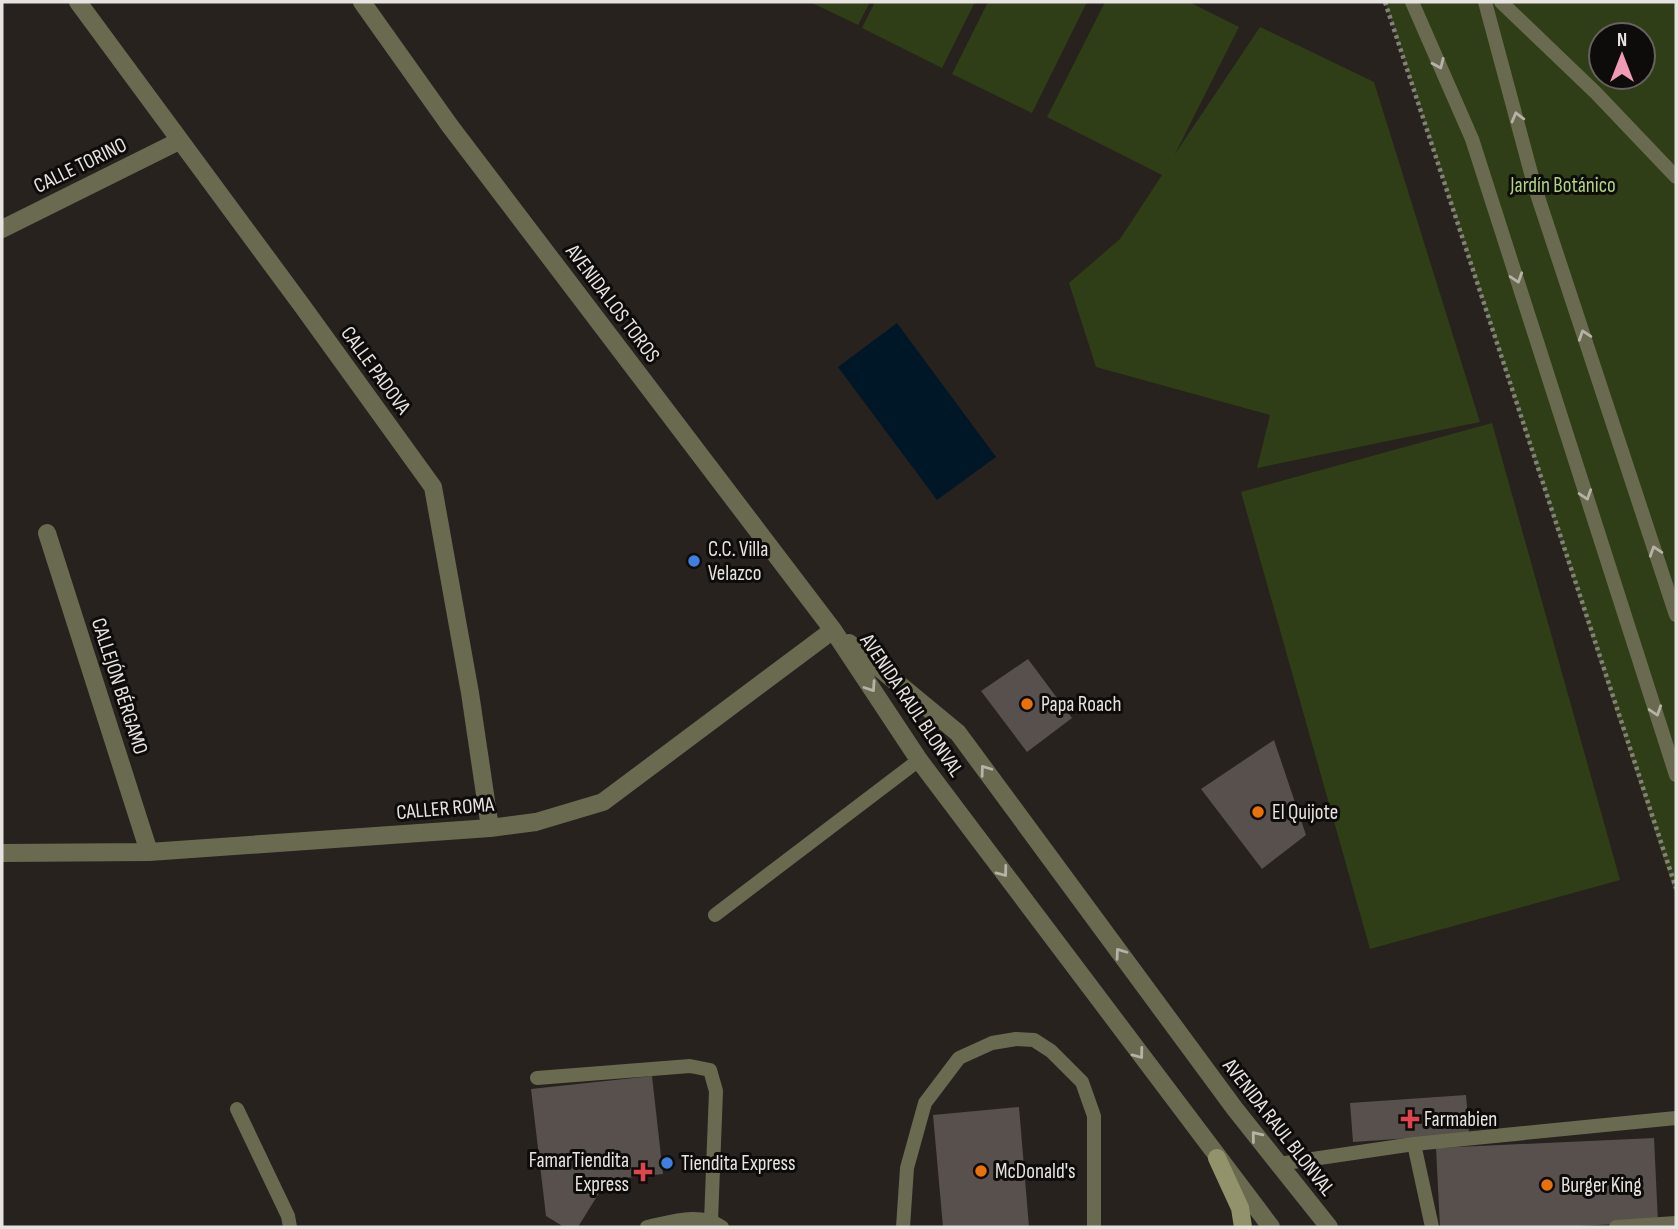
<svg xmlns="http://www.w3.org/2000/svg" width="1678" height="1229" font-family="'Sofia Sans Condensed',sans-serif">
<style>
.green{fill:#2f3e16;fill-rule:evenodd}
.water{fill:#001728}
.building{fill:#57504c}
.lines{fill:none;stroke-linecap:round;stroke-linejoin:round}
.path{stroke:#85807d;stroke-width:4.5;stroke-dasharray:3.5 3.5;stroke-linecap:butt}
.lane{stroke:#6a6a51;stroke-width:14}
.street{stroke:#6a6a51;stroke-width:18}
.secondary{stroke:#92926b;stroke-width:18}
.oneway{stroke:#b5b3a7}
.shop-dot{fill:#3f7fe0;stroke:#0e0c0a;stroke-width:2.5}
.food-dot{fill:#e8710a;stroke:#0e0c0a;stroke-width:2.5}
.health-dot{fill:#e0444e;stroke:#0e0c0a;stroke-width:2.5}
.labels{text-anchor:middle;stroke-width:6;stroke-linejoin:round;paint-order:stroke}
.street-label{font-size:21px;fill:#e7e3e0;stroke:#0e0c0a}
.park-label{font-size:21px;fill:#b2d381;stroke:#0e0c0a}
.poi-label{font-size:21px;fill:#e7e3e0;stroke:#0e0c0a;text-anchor:start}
</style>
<rect width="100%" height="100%" fill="#27221e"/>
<path class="green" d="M810,2H870L858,25Z
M875,2H975L942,68L862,28Z
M988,2H1087L1032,113L952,74Z
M1105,2H1189L1239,27L1175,154L1260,27L1374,82L1480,422L1257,468L1270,415L1096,367L1069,283L1120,239L1162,175L1047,117Z
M1385,2H1676V897ZM1601,35H1643V77H1601Z
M1492,423L1620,880L1370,949L1241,492Z"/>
<path class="water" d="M897,323L996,457L937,500L838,367Z"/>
<path class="building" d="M1028,659L1072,718L1027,752L981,691Z
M1274,740L1306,835L1262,869L1201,789Z
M652,1076L663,1174L607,1180L578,1227H564L546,1216L531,1089Z
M1466,1095L1469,1134L1353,1142L1350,1103Z
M1019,1107L1029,1227H943L933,1115Z
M1654,1138L1658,1222L1559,1227H1440L1436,1148Z"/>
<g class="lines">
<path class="path" d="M1385,2L1676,888"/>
<path class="lane" d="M1412,2L1472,139L1676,775
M1485,2L1535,188L1676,615
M1501,2L1596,93L1676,177
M715,915L919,760
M537,1078L690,1066L710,1070L716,1091L711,1221
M237,1109L288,1216L290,1227
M1414,1144L1432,1227
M1279,1164L1414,1144L1676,1118
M647,1227C672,1222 699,1212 722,1227
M903,1227L907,1168L925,1103L959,1058L992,1043L1016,1039L1034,1040L1051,1051L1082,1082L1094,1116V1227
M1616,1227L1676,1223"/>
<path class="street" d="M78,2L303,307L433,487L470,693L490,828
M362,2L450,126L833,630L919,760L1271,1227
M2,229L179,141
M47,533L149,852
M849,643L958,733L1235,1109L1329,1227
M2,853L149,852L490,828L536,822L603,802L833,630"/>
<path class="secondary" d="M1217,1158L1240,1208L1243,1227"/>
</g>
<defs><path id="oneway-chevron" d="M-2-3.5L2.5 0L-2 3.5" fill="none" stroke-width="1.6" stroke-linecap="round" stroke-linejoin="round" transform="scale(1.75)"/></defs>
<g class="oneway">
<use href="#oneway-chevron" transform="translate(1439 64) rotate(66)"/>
<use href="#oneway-chevron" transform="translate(1517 117) rotate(-105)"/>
<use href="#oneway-chevron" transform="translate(1517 278) rotate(72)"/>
<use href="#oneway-chevron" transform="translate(1584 335) rotate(-108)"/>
<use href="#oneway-chevron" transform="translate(1586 495) rotate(72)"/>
<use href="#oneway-chevron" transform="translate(1655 551) rotate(-108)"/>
<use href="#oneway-chevron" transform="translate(871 687) rotate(56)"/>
<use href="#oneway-chevron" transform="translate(1656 711) rotate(72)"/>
<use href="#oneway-chevron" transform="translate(985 770) rotate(-126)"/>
<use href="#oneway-chevron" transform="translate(1003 872) rotate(53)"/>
<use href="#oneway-chevron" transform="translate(1120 953) rotate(-126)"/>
<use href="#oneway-chevron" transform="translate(1139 1054) rotate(53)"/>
<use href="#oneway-chevron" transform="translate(1256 1136) rotate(-129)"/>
</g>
<g class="shop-dot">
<circle cx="694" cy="561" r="7"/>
<circle cx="667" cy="1163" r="7"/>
</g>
<g class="food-dot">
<circle cx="1027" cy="704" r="7"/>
<circle cx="1258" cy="812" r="7"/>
<circle cx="981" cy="1171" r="7"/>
<circle cx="1547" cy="1185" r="7"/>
</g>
<g class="health-dot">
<path d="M1406.5 1108.5h7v7h7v7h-7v7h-7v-7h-7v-7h7z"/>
<path d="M639.5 1161.5h7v7h7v7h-7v7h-7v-7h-7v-7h7z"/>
</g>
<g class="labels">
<g class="street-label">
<text transform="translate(80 165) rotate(-26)" y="7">CALLE TORINO</text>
<text transform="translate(613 303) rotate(53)" y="7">AVENIDA LOS TOROS</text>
<text transform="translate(376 370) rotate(54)" y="7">CALLE PADOVA</text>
<text transform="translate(120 686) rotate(72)" y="7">CALLEJÓN BÉRGAMO</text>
<text transform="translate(912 705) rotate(56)" y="7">AVENIDA RAUL BLONVAL</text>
<text transform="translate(445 808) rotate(-5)" y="7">CALLER ROMA</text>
<text transform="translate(1279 1127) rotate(52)" y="7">AVENIDA RAUL BLONVAL</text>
</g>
<g class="park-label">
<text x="1563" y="192">Jardín Botánico</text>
</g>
<g class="poi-label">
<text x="708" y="556">C.C. Villa<tspan x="708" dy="24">Velazco</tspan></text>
<text x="1041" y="711">Papa Roach</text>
<text x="1272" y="819">El Quijote</text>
<text x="1424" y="1126">Farmabien</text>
<text x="629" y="1167" text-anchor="end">FamarTiendita<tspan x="629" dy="24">Express</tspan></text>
<text x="681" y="1170">Tiendita Express</text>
<text x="995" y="1178">McDonald's</text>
<text x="1561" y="1192">Burger King</text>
</g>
</g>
<rect width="1678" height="1229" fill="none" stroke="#e7e3e0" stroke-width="7"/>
<g transform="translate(1622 56)"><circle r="33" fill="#0e0c0a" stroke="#656260" stroke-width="2"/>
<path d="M0-5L12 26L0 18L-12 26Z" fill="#f09ab5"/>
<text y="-10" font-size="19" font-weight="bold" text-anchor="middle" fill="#e7e3e0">N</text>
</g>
</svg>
